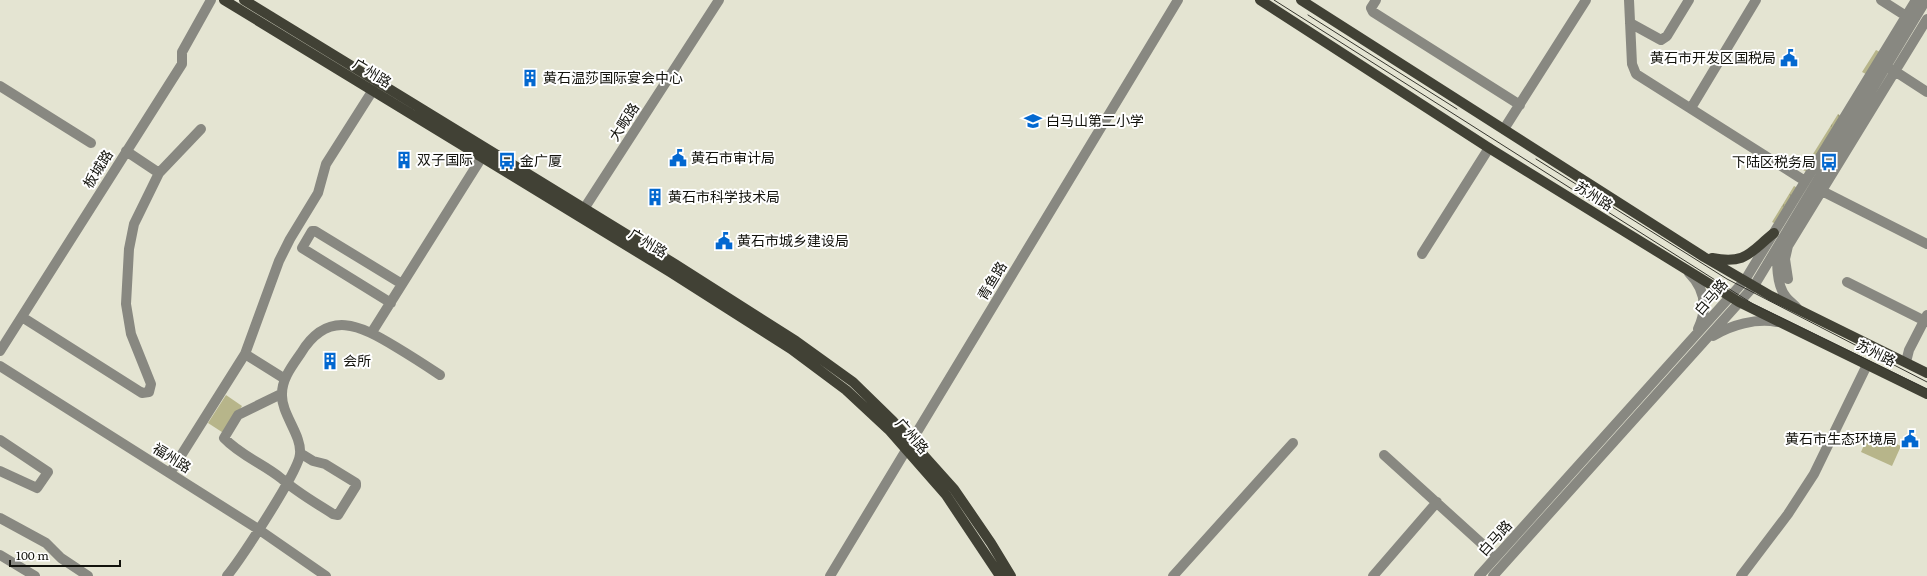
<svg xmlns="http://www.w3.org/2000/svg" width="1927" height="576" font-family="Literata,'Noto Sans SC',serif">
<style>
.grass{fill:url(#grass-tufts)}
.pitch{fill:#b7b58a}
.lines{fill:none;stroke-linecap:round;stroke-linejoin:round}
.minor{stroke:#888881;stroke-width:10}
.major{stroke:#414135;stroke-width:10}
.tram{stroke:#36362e;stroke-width:1}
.labels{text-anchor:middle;stroke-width:4;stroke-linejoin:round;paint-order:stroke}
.poi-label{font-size:14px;fill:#12120c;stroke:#fff;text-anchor:start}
.street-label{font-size:14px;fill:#12120c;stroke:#fff}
</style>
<defs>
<pattern id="grass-tufts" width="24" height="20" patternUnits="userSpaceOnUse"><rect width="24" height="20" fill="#b7b58a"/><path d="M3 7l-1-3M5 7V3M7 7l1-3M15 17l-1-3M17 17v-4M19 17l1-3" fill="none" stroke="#9c9b76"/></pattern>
</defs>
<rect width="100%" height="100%" fill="#e4e4d2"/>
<path class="grass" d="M1876,50L1880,52L1866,74L1862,72Z
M1838,114L1841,116L1807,172L1803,170Z
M1794,186L1798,188L1776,224L1772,222Z"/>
<path class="pitch" d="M226,395L242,406L225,434L208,423Z
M1870,432L1901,446L1892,466L1861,452Z"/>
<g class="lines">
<path class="minor" d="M1376,0L1371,8L1373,12L1520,105
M1629,0L1632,64L1636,74L1805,181
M1881,0L1906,16
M1630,23L1661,40L1667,36L1689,0
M1890,68L1927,92
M0,86L91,143
M1691,108L1756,0
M1504,129L1586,0
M126,151L159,173
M1822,191L1927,244
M580,215L719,0
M1780,248C1775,261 1777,286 1786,297C1789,301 1794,304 1797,308
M1422,254L1489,148
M1689,273C1705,289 1708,308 1698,329
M1788,279L1785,259L1788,246L1927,19
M1847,282L1927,322
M391,303L302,248L312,231H315L402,284
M22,317L142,393L149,392L151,384L131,334L126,304L129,249L134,224L159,173L201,129
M372,332L482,157
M1713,336C1731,325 1756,318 1777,322
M0,351L182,64V52L211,0
M1906,362L1909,350L1927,315
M0,366L258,529L326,576
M285,379L245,354L279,261L290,239L318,193L326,164L373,90
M281,394L238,415L224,438C241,456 264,464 282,479C298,493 316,503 333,514L338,515L356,486V483L325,464L313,461L300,453
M0,440L48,472L37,488L0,471
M1384,455L1490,551
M170,473L245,354
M0,518L46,543L61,558L88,576
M0,555L35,576
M227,576C240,560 299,471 300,454C302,435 281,414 282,394C282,378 293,365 301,353C328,309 360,325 396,347C411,356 425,365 440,375
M830,576L1178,0
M1173,576L1293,443
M1373,576L1437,502
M1479,576L1745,280L1916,0
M1493,576L1754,286L1926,0
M1741,576L1788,514L1814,474L1867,365"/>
<path class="major" d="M224,0L670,272L791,349L846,390L889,430L946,495L1000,576
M244,0L675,264L796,341L853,382L893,421L954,489L991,543L1011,576
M1260,0L1489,148L1739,302L1927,394
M1301,0L1704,257L1771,296L1927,373
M1712,258C1746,265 1750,252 1774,233"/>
<path class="tram" d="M1274,0L1753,304L1927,389
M1308,15L1457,109
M1536,159L1727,279L1927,382"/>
</g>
<defs>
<g id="civic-bare" transform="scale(1.38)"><path d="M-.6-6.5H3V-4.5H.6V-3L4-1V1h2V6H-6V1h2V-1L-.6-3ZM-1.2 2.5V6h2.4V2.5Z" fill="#0368d0" stroke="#fff" stroke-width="2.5" paint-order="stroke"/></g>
<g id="building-bare" transform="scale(1.38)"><path d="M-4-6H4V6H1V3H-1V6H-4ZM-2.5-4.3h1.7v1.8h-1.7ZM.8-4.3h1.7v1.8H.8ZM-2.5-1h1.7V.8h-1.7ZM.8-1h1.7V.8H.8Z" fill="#0368d0" stroke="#fff" stroke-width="2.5" paint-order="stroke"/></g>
<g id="school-bare" transform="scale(1.38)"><path d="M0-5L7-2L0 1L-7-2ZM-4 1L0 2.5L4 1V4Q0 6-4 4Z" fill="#0368d0" stroke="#fff" stroke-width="2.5" paint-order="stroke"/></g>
<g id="bus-bare" transform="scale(1.38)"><path d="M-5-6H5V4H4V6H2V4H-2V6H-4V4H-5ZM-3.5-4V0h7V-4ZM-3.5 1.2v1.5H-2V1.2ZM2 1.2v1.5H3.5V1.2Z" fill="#0368d0" stroke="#fff" stroke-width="2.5" paint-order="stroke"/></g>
</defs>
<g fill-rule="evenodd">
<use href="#civic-bare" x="1789" y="58"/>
<use href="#building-bare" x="530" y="78"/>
<use href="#school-bare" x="1033" y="121"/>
<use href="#civic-bare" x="678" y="158"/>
<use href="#building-bare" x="404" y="160"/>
<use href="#bus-bare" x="507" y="161"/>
<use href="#bus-bare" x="1829" y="162"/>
<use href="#building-bare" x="655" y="197"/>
<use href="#civic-bare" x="724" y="241"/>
<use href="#building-bare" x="330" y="361"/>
<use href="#civic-bare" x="1910" y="439"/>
</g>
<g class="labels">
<g class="poi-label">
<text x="1776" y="63" text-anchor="end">黄石市开发区国税局</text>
<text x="543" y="83">黄石温莎国际宴会中心</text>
<text x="1046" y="126">白马山第二小学</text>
<text x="691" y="163">黄石市审计局</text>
<text x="417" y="165">双子国际</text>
<text x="520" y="166">金广厦</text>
<text x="1816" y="167" text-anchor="end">下陆区税务局</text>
<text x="668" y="202">黄石市科学技术局</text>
<text x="737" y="246">黄石市城乡建设局</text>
<text x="343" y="366">会所</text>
<text x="1897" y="444" text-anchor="end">黄石市生态环境局</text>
</g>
<g class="street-label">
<text transform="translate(372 73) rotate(31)" y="5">广州路</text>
<text transform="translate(624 122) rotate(-57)" y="5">大畈路</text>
<text transform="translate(98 169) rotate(-58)" y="5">板城路</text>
<text transform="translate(1594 196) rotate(32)" y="5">苏州路</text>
<text transform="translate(648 243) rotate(31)" y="5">广州路</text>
<text transform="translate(992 281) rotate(-59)" y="5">青鱼路</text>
<text transform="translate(1711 297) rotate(-49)" y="5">白马路</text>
<text transform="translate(1876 353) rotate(26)" y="5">苏州路</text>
<text transform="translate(912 436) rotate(49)" y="5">广州路</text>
<text transform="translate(172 458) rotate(32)" y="5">福州路</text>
<text transform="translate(1495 538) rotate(-48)" y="5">白马路</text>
</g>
</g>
<path d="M10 560v6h110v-6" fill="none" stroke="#12120c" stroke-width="2"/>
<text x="16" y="560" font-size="12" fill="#12120c" stroke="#ffffff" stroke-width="3" paint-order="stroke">100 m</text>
</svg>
